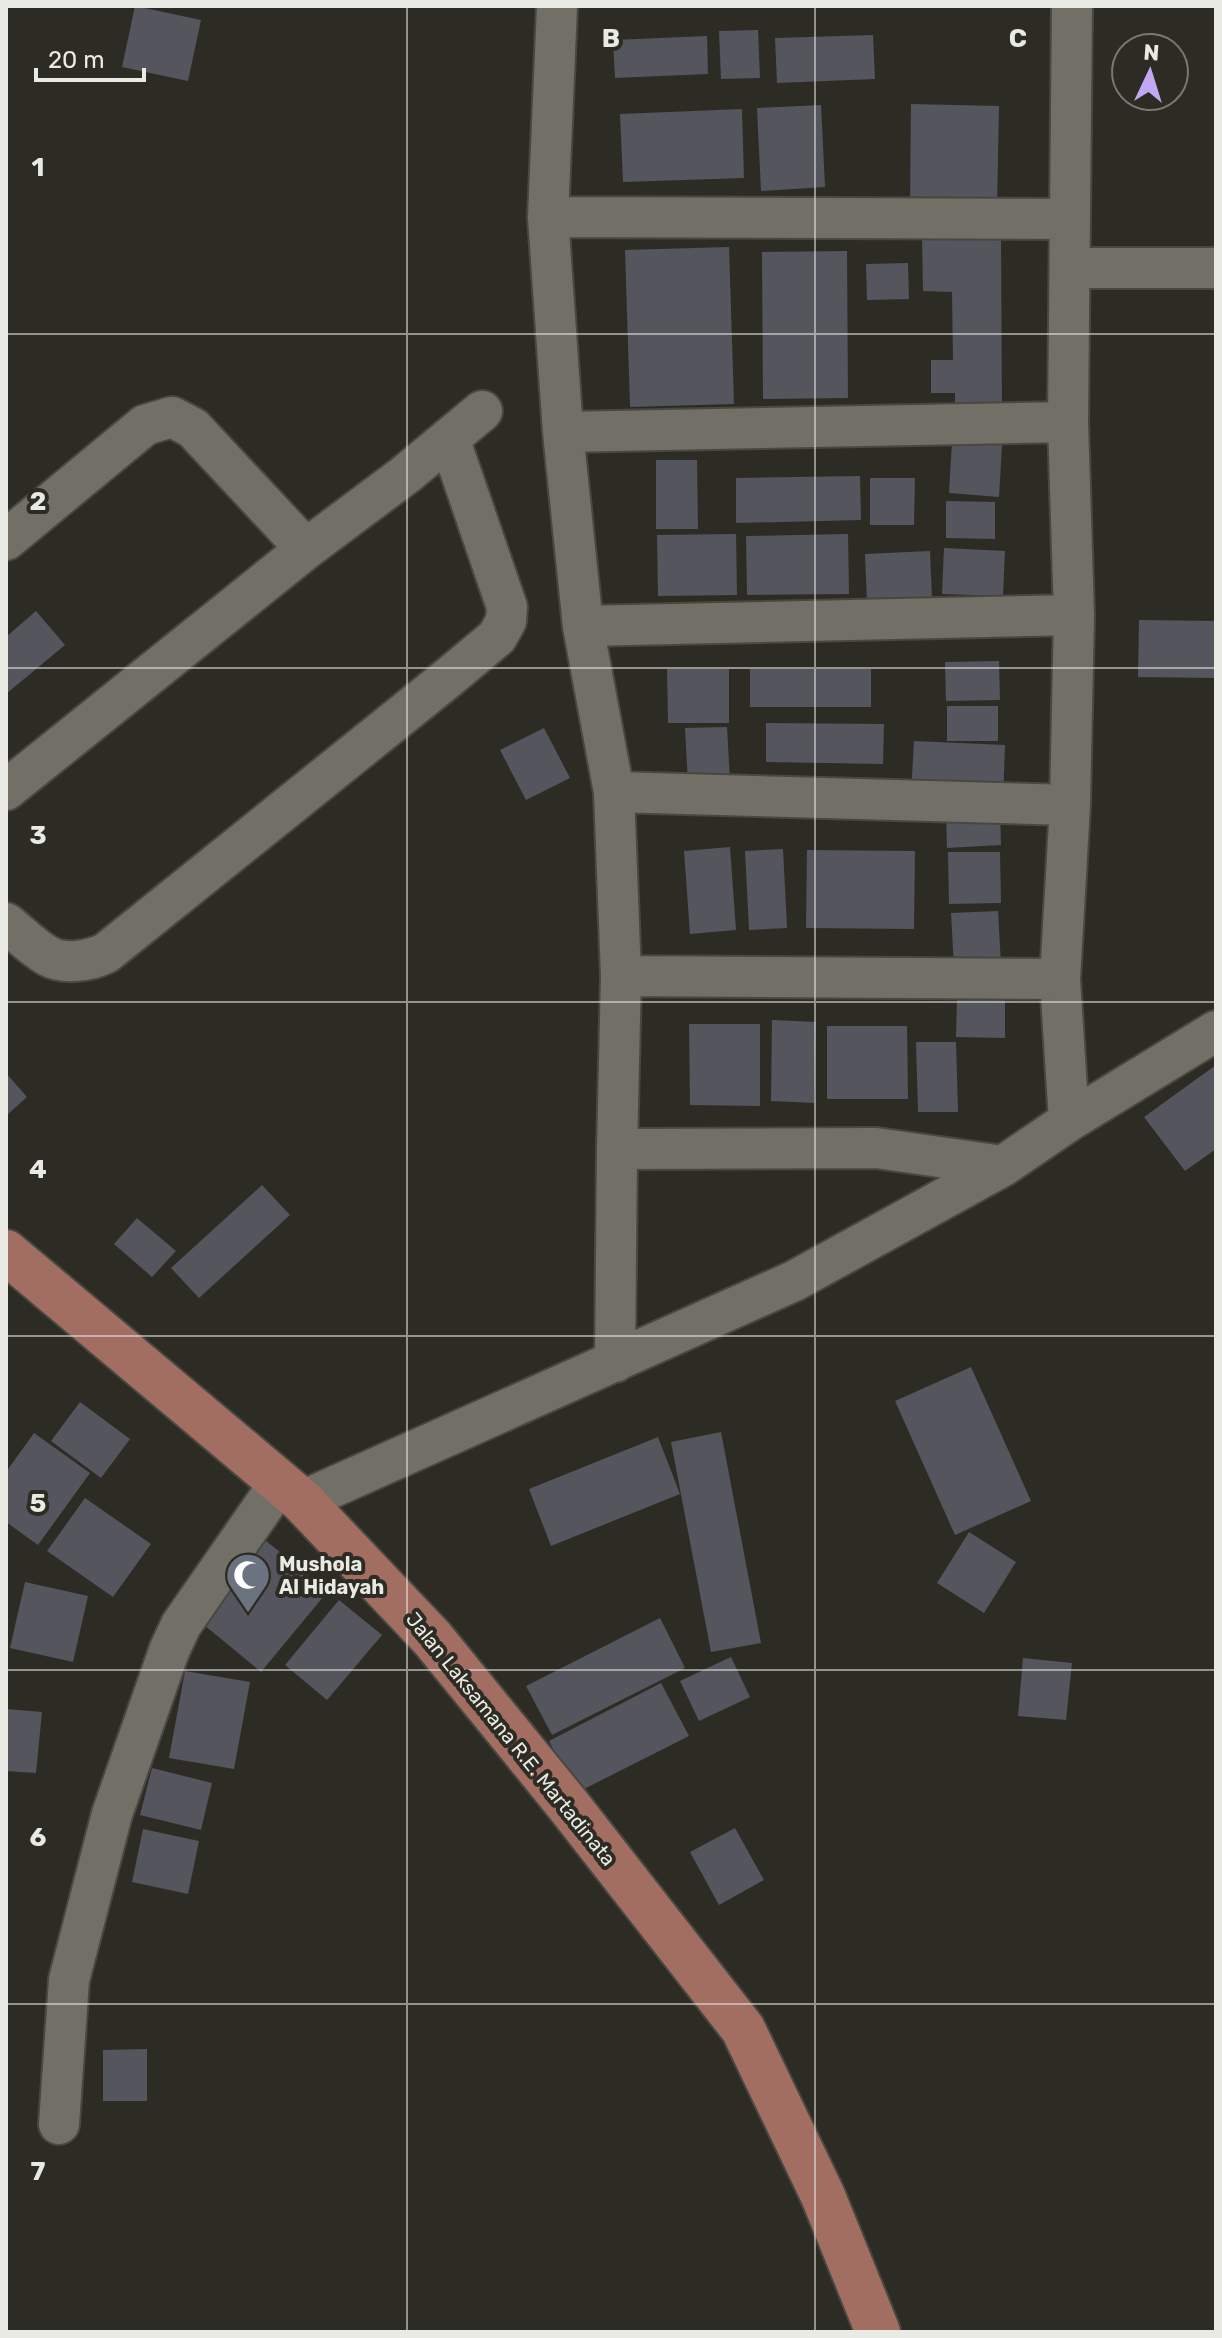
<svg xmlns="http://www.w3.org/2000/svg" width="1222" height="2338" font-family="Rubik,sans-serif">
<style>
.building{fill:#54555d}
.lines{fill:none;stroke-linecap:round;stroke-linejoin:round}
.street-casing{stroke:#494741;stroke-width:44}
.primary-casing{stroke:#494741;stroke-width:48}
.street{stroke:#716f66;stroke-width:40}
.primary{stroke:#a36e62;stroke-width:44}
.grid{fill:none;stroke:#eaeae4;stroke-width:2;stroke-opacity:0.55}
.labels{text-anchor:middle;stroke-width:8;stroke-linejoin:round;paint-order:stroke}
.poi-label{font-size:20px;font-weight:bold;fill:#eaeae4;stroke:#2d2c24;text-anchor:start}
.street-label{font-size:20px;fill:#eaeae4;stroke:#2d2c24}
.grid-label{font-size:26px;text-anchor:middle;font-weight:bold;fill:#eaeae4;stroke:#2d2c24;stroke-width:8;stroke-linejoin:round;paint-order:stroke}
</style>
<rect width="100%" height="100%" fill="#2d2c24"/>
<path class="building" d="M135,6L201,20L188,81L122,67Z
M758,30L760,78L721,79L719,31Z
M873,35L875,79L777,83L775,38Z
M707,36L708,74L615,78L613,40Z
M911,104L999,106L997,208L910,207Z
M821,105L825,187L761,191L757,108Z
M742,109L744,178L623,182L620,114Z
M922,238H1001L1002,417H955V393H931V360H953L952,292L923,291Z
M729,247L734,404L630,407L625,250Z
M847,251L848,398L763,399L762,252Z
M908,263L909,299L867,300L866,264Z
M952,442L1002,445L999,497L949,493Z
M656,460H697L698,529H656Z
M860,476L861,520L736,523V478Z
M870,478H915L914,525H870Z
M946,501L995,502V539L946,538Z
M736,534L737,595L658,596L657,535Z
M848,534L849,594L747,595L746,536Z
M944,548L1005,551L1003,596L942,594Z
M930,551L932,599L867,602L865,554Z
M36,611L65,645L6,694V637Z
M1139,620L1216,621V678L1138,677Z
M999,661L1000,700L946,701L945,662Z
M667,669H729V723H668Z
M750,669H871V707H750Z
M947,706H998V741H947Z
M766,723L884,724L883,764L766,762Z
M727,727L730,781L688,783L685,728Z
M544,728L570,778L526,800L500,750Z
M914,741L1005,745L1003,800L911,795Z
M1000,809L1001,845L947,848L946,812Z
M730,847L736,930L690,934L684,851Z
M783,849L787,928L749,930L745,851Z
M807,850L915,851L914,929L806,928Z
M948,852H1000L1001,903L949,904Z
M998,911L1001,965L954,967L951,913Z
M957,999H1005V1038L956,1037Z
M772,1020L816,1022L814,1103L771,1101Z
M689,1024H760V1106L690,1105Z
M827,1026H907L908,1099H827Z
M916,1042H956L958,1112H918Z
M1216,1065V1149L1185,1171L1144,1117Z
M6,1073L27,1097L6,1116Z
M262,1185L290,1215L199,1298L171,1268Z
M137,1218L176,1251L152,1277L114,1244Z
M971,1367L1031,1501L955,1535L895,1401Z
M80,1402L130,1439L101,1478L51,1441Z
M721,1432L761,1643L711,1652L671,1442Z
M34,1433L90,1473L38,1545L6,1522V1472Z
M658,1437L680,1494L551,1546L529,1489Z
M85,1498L151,1544L113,1597L47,1551Z
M969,1532L1016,1562L984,1613L937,1583Z
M265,1540L328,1591L261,1672L198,1620Z
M25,1582L88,1596L73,1662L10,1648Z
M339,1600L382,1635L327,1700L285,1665Z
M660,1618L685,1668L552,1735L526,1686Z
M731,1657L750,1697L699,1721L680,1681Z
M1023,1658L1072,1663L1066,1720L1018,1716Z
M185,1671L250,1682L234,1769L169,1758Z
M661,1683L689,1736L576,1793L549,1741Z
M6,1709L42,1712L36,1773L6,1771Z
M152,1768L212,1783L201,1830L140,1815Z
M735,1828L764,1880L719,1905L690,1852Z
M143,1829L199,1841L188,1894L132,1882Z
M147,2049V2101H103V2050Z"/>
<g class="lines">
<g class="street-casing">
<path id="street" d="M557,6L548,217L563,432L583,626L614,792L621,976L617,1149L615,1362
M548,217L1068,219
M1071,268H1216
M563,432L1068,422
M6,540L145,425L172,417L193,428L306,549
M583,626L1074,615
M6,790L306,549L405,475L482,411
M614,792L1070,805
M6,923C19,933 33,948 48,956C64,965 90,961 106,953L448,678L497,637L506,621L507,607L449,438
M621,976L1060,979
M1069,1121L1060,979L1070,805L1074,615L1068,422L1072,6
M617,1149L876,1148L1003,1166
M302,1501L794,1281L1003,1166L1069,1121L1216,1031
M59,2124L69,1980L112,1814L169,1651L181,1625L279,1484"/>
</g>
<g class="primary-casing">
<path id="primary" d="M6,1252L302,1501L432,1638L568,1805L743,2029L823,2196L878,2332"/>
</g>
<use href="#street" class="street"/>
<use href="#primary" class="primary"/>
</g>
<path class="grid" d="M407,6V2332M815,6V2332M6,334H1216M6,668H1216M6,1002H1216M6,1336H1216M6,1670H1216M6,2004H1216"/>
<defs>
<g id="mosque-pin" transform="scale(2.3)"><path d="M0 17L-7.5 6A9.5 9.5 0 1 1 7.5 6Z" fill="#6b7280" stroke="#2d2c24"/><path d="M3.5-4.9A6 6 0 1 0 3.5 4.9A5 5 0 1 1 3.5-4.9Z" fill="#fff"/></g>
</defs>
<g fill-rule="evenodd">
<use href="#mosque-pin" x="248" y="1575"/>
</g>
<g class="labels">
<g class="poi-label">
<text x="279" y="1571">Mushola<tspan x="279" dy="23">Al Hidayah</tspan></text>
</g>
<g class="street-label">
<text transform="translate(511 1739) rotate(51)" y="7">Jalan Laksamana R.E. Martadinata</text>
</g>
</g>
<g class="grid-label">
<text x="611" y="47">B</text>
<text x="1018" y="47">C</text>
<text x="38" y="176">1</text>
<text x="38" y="510">2</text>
<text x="38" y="844">3</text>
<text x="38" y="1178">4</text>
<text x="38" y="1512">5</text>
<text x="38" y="1846">6</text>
<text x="38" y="2180">7</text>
</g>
<rect width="1222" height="2338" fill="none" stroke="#eaeae4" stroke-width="16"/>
<g transform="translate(1150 72) rotate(4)"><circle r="38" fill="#2d2c24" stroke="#797871" stroke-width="2"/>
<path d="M0-6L14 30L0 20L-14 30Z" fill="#c2a7f2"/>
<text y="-12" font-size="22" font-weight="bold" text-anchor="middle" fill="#eaeae4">N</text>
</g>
<path d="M36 68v12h108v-12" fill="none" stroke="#eaeae4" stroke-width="4"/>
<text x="48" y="68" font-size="24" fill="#eaeae4" stroke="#2d2c24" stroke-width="6" paint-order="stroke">20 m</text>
</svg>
